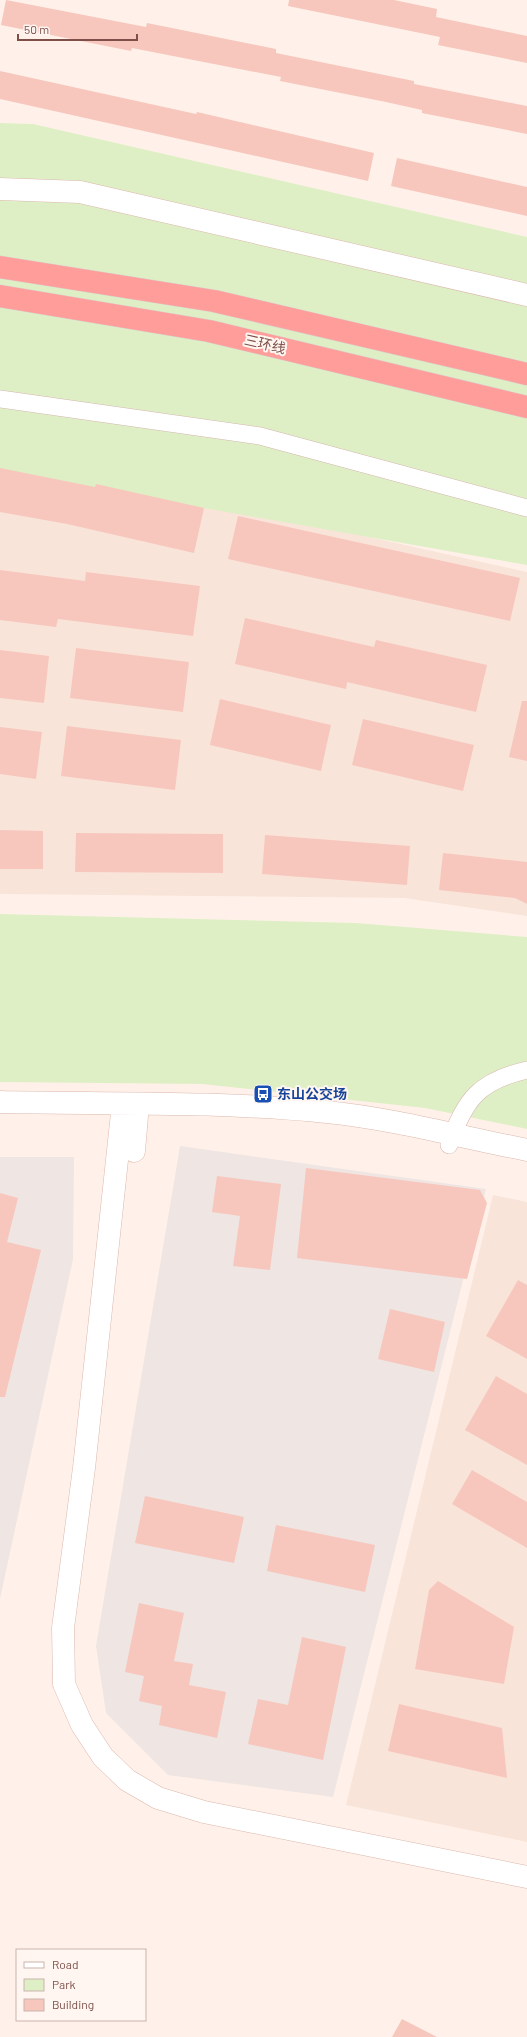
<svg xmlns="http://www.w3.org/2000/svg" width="527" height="2037" font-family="Barlow,'Noto Sans SC',sans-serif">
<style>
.residential{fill:#f9e4d9}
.industrial{fill:#efe5e2}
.green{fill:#dfefc5}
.building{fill:#f7c7bd}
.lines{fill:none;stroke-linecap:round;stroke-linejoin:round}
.street-casing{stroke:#d5b7af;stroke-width:18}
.secondary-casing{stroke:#dbb8ae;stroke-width:23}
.highway-casing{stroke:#dbcecc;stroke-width:23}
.street{stroke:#fff;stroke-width:17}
.secondary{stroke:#fff;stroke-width:22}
.highway{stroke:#ff9d9a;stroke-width:22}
.labels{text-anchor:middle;stroke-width:4;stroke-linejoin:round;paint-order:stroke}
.street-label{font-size:14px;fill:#7d4f48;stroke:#fff6f1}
.transit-label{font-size:14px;font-weight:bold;fill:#164399;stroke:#fff6f1;text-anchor:start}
</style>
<rect width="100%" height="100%" fill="#fff1e9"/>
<path class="residential" d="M0,469L162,491L527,572V916L404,898L0,894Z
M493,1195L527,1202V1842L346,1805Z"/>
<path class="industrial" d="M180,1146L486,1189L333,1797L168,1775L106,1713L96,1646Z
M0,1157H74L73,1259L0,1599Z"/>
<path class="green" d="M0,123L33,124L527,237V565L0,472Z
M0,914L356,923L527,937V1129L425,1108L202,1084L0,1082Z"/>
<path class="building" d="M6,0L146,27L147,23L276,49V53L414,81V84L527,106V134L422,113V110L386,102L280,81L281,77L132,48L131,51L1,25Z
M289,0H394L437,9L436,17L527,36V63L438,45L440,37L288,6Z
M0,71L196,114L197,112L374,153L368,181L0,99Z
M397,158L527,187V216L391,186Z
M0,468L95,487L96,484L204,508L194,553L67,524L0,512Z
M238,516L520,578L510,621L228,559Z
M0,570L85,581L86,572L200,586L193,636L58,619L56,627L0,620Z
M245,618L374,647L376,640L487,665L476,712L347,682L346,689L235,664Z
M76,648L189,662L183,712L70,698Z
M0,650L49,656L44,703L0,698Z
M220,699L331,725L321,771L210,745Z
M522,701H527V761L509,757Z
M363,719L474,745L463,791L352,765Z
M67,726L181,740L175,790L61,776Z
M0,727L42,732L36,779L0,774Z
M0,830L43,831V869H0Z
M76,833L223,834V873L75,872Z
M265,835L410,846L407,885L262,874Z
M443,853L527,862V904L515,898L439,890Z
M306,1168L480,1190L487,1203L467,1279L297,1258Z
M217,1176L281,1184L270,1270L233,1266L240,1216L212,1212Z
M0,1193L18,1198L7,1242L41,1250L5,1397H0Z
M518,1280L527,1285V1359L486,1336Z
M390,1309L445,1322L434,1372L378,1359Z
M496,1376L527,1394V1465L465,1430Z
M472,1470L527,1502V1548L452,1504Z
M145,1496L244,1517L234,1563L135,1543Z
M276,1525L375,1545L365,1592L267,1571Z
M438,1581L514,1627L504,1684L415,1669L429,1590Z
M139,1603L184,1613L174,1661L193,1664L189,1685L226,1692L217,1738L159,1725L162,1706L139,1701L144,1676L125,1672Z
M302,1637L346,1647L323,1760L248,1744L258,1699L288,1705Z
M399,1704L502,1728L507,1778L388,1751Z
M402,2019L437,2037H392Z"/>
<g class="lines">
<g class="street-casing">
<path id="street" d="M0,399L260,436L527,508
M449,1145C465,1099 479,1081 527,1070"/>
</g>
<g class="secondary-casing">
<path id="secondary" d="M0,189L80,192L527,295
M0,1102C109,1104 219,1101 327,1112C395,1119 461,1137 527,1150
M123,1104L84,1468L63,1628L64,1684L82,1725L103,1757L127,1780L158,1798L204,1812L527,1877
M134,1151L138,1104"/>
</g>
<g class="highway-casing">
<path id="highway" d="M0,267L214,301L527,374
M0,296L209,331L527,407"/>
</g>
<use href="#street" class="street"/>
<use href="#secondary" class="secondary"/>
<use href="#highway" class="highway"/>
</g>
<defs>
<g id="bus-square" transform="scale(1)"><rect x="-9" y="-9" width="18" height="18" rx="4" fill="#1a4fb4" stroke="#fff6f1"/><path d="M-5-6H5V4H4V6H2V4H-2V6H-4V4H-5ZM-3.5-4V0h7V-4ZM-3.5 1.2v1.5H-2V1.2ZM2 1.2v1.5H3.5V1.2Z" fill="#fff"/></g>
</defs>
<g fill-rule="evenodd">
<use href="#bus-square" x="263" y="1094"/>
</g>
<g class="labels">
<g class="street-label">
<text transform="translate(265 344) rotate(13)" y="5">三环线</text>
</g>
<g class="transit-label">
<text x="277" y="1099">东山公交场</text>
</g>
</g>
<rect x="16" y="1949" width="130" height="72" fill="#fff6f1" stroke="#cbb3ad"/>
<rect x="24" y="1962" width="20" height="6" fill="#ffffff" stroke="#cbb3ad"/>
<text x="52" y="1969" font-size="12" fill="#7d4f48">Road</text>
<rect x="24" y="1979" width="20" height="12" fill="#dfefc5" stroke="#cbb3ad"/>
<text x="52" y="1989" font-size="12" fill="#7d4f48">Park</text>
<rect x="24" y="1999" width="20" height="12" fill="#f7c7bd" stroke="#cbb3ad"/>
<text x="52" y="2009" font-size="12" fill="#7d4f48">Building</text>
<path d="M18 34v6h119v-6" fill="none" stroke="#7d4f48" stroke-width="2"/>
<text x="24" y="34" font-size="12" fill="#7d4f48" stroke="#fff6f1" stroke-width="3" paint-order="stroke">50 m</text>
</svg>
